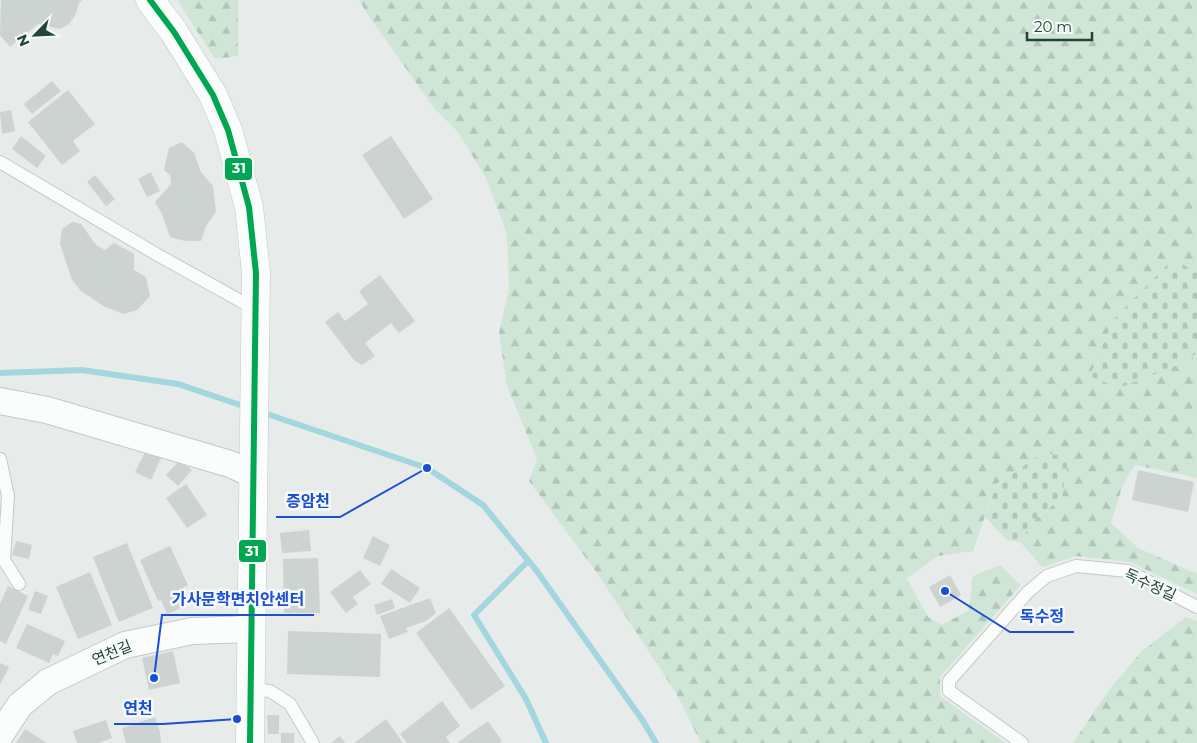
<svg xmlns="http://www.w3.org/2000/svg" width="1197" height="743" font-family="Montserrat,'Noto Sans KR',sans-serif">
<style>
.forest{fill:url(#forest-firs)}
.cemetery{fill:url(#cemetery-stones)}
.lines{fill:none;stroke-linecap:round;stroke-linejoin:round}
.stream{stroke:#a3d6de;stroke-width:6}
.building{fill:#cdd3d1}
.service-casing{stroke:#c4c9c7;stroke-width:14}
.minor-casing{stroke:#c4c9c7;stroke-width:28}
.secondary-casing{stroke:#c2cac7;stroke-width:29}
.service{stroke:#fbfcfc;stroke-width:12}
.minor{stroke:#fbfcfc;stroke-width:26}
.secondary{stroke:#fbfcfc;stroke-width:28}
.bus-1-casing{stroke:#f5fbf8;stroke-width:10}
.bus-1{stroke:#00a651;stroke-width:6}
.labels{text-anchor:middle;stroke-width:5;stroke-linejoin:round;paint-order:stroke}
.street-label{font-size:15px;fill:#21433a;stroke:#f5fbf8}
.leader{fill:none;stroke:#1d4ed8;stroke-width:2}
.callout-dot{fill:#1d4ed8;stroke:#f5fbf8;stroke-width:2}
.callout-label{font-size:16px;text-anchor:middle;font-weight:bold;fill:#1d4ed8;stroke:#f5fbf8;stroke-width:5;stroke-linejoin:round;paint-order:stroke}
.line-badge{stroke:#f5fbf8;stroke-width:2}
.badge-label{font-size:14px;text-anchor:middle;font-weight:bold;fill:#fff}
</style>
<defs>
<pattern id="forest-firs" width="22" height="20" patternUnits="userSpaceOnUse" patternTransform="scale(1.25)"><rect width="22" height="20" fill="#cfe6d6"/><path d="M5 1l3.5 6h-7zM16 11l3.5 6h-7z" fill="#b1c6b8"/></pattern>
<pattern id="cemetery-stones" width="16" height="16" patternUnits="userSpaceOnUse" patternTransform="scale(1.25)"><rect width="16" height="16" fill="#cfe6d6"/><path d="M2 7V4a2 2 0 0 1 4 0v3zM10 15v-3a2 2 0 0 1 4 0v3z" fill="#b1c6b8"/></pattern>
</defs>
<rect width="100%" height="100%" fill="#e7ecea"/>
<path class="forest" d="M177,0H238V56L215,59Z
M359,0H1197V272L1173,260L1113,320L1188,361L1197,352V478L1135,465L1122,487L1111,523L1138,548L1197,574V594L1130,562L1075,556L1042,567L1021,543L1029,525L1062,497L1069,455L1042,454L996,484L973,551L938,556L907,578L928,617L942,625L969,610L973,576L1000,565L1021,585L940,677V696L1005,743H701L676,693L597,573L529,481L537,459L507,386L499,333L509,289L507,234L486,178L457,131L434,108L368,15Z
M1186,617L1197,621V743H1073L1108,691L1142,651Z"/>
<path class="cemetery" d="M1173,259L1197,272V352L1188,361L1119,388L1090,376L1113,320Z
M1042,454L1069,455L1062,497L1029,525L1021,543L1007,540L985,517L996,484Z"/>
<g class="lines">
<path class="stream" d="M0,373L82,370L178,384L249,408
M261,412L427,468L483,505L536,570L643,721L656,743
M528,561L474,615L526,699L546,743"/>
</g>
<path class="building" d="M1,0H82L79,3L76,14L69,24L60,29L38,24L10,47L0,35Z
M52,81L61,91L32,114L24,104Z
M68,90L95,124L73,141L80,151L62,165L28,122Z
M11,110L15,131L2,134L0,112Z
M21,136L46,156L37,168L12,149Z
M391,136L433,199L404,219L362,155Z
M182,142L194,153L201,172L213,186L216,212L206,226L201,241H185L170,237L162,214L155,202L171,184L170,175L164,170L169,148Z
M151,172L160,191L147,197L138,179Z
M95,175L115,199L106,206L87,182Z
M72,222L81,224L96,245L105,250L114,243L134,254V270L146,277L150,296L137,310L124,314L105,307L81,291L72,280L60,244L62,229Z
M380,275L415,321L399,333L391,323L365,343L375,356L362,365L354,360L325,322L338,312L345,321L368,304L359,291Z
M147,448L162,456L151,480L135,472Z
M180,460L192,470L178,486L166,475Z
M1138,470L1194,482L1188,512L1132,500Z
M186,484L207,515L187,528L166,498Z
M309,530L311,551L282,553L280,533Z
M373,536L390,545L380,566L363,558Z
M16,541L32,545L29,559L12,555Z
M127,543L153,608L119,622L93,557Z
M170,546L188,585L183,588L190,604L167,614L161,600L158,601L140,560Z
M318,558L320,613H284L283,559Z
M391,569L420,588L410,603L381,584Z
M360,570L371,584L353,597L358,604L346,613L330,592Z
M90,572L112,625L78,639L56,587Z
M950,575L961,595L940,607L929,587Z
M8,586L28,596L6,644L0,641V604Z
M35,591L48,596L41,614L28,610Z
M430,598L436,613L426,621L406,628L408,632L389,639L380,616Z
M392,599L395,608L377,615L374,605Z
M449,608L505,686L471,710L416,633Z
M27,624L65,641L58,656L53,654L49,663L16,648Z
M288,631L381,634L380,677L287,674Z
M173,651L180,683L149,690L142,658Z
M0,663L9,667L0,685Z
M442,701L460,726L446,737L450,743H407L400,734Z
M267,715H279V734H268Z
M155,717L160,732L161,743H126L122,728Z
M386,719L403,743H354Z
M106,720L112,738L99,743H77L73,731Z
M488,721L502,741L500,743H459L458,742Z
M25,729L47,743H16Z
M281,733H294V743H281Z
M340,736L345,743H331Z"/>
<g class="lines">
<g class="service-casing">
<path id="service" d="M0,162L156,254L255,309
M0,459L8,496L4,560L19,584
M250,689L270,691L290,704L313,743
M1022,743L949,691V681L1028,592L1047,576L1076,566L1128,571L1197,607"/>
</g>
<g class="minor-casing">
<path id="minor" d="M0,401L47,410L230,464L252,474
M0,735L20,705L48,682L125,645L192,631L251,629"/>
</g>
<g class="secondary-casing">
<path id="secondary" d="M150,0L174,32L213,95L228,130L249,207L256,273L250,743"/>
</g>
<use href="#service" class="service"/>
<use href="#minor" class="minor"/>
<use href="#secondary" class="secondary"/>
<g class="bus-1-casing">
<path id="bus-1" d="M150,0L174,32L213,95L228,130L249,207L256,273L250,743"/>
</g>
<use href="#bus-1" class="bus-1"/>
</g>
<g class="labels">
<g class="street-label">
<text transform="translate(1150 585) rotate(25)" y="5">독수정길</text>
<text transform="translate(112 653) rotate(-22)" y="5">연천길</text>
</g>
</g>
<path class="leader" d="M427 468L340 517H276M154 678L162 615H314M945 591L1010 632H1074M237 719L163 724H114"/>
<g class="callout-dot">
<circle cx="427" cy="468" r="5"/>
<circle cx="154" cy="678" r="5"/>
<circle cx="945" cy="591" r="5"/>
<circle cx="237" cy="719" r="5"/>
</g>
<g class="callout-label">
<text x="308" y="507">증암천</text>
<text x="238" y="605">가사문학면치안센터</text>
<text x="1042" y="622">독수정</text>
<text x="138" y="714">연천</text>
</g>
<g class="line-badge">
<rect x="224" y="157" width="29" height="24" rx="5" fill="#00a651"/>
<rect x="238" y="539" width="29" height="24" rx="5" fill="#00a651"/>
</g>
<g class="badge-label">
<text x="239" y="173">31</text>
<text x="252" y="556">31</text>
</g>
<g transform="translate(35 35) rotate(246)" stroke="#f5fbf8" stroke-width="4" paint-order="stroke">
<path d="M0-4L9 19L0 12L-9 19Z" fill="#21433a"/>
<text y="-8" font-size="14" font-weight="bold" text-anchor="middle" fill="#21433a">N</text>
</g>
<path d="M1027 32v8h65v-8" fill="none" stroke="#21433a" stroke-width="2.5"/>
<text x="1034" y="32" font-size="15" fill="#21433a" stroke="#f5fbf8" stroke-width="4" paint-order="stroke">20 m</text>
</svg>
